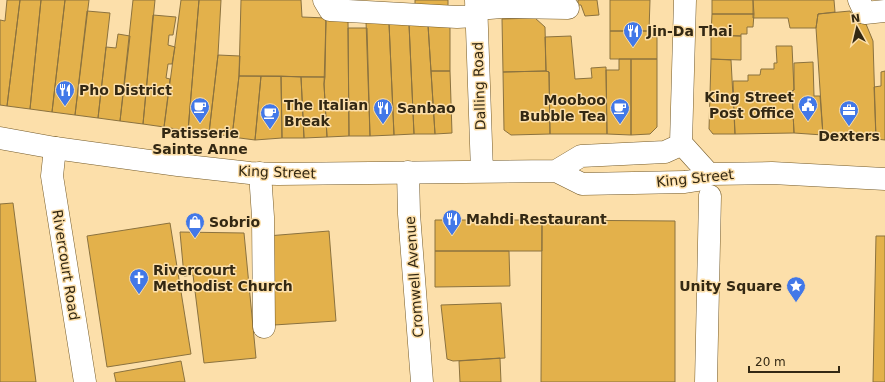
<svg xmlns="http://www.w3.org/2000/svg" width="885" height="382" font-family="'DejaVu Sans',sans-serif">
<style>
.building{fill:#e3b14b;stroke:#8b723f}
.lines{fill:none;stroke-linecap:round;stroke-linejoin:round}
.minor-casing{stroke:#755b29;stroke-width:23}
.major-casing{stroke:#755b29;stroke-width:23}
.minor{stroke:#fff;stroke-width:22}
.major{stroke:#fff;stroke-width:22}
.labels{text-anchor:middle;stroke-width:3;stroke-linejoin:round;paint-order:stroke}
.poi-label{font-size:14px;font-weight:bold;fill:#332813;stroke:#fcdfaa;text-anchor:start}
.street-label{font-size:14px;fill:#332813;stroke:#fcdfaa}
</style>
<rect width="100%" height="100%" fill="#fcdfaa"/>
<path class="building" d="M7,0H20L7,106L0,105V20L5,21Z
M20,0H41L30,109L7,106Z
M41,0H65L52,112L30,109Z
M65,0H89L75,115L52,112Z
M133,0H155L143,124L120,121Z
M181,0H199L188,131L164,127Z
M199,0H221L218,55L209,133L188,131Z
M241,0H301L302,17L326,18L325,77L239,76Z
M415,0H448V8H415Z
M578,0H597L599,15L585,16L581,5H578Z
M610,0H650L649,31H610Z
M712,0H753L754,14H712Z
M753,0H834L835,12L818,14L816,28H790L788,18H753Z
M87,11L110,13L98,118L75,115Z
M850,11L858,23L866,24L873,41L876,139L823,135L816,28L818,14Z
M712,14H754L753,27H747V34H741V36L711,35Z
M153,15L176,17L173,35H169L168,45L175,47L172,64H168L166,78L170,79L164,127L143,124Z
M535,18L545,27L546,71L503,72L502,19Z
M326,20L348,21L349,136L327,137L324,84Z
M366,21L389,23L394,135L370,136Z
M389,23L409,24L414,134L394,135Z
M409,24L428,25L435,134H414Z
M428,25L450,26V71H431Z
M348,28H367L370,136H349Z
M610,31H649L648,37H657V59H610Z
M118,34L130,36L120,121L98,118L106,47L116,48Z
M711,35L741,36V60L711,59Z
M571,36L575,79L592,78L591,68L606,67L607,134H550L549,72L546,71L545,37Z
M776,46H792L794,90L792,91L794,133L735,134L733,81H748V75H760L761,69H774V63H777Z
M218,55L240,56L239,76L232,137L209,133Z
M619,59H631V135L607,134L606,70H619Z
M631,59H657V127L650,134L631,135Z
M711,59L731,60L735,134H713L709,129Z
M813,62L814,96H820L823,135L794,133L792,91L794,90V63Z
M431,71H450L452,133L435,134Z
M546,71L549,72L550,134L511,135L504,130L503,72Z
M885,71V140L876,139L874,87L881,86V72Z
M239,76H261L255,140L232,137Z
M261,76H281L282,138L255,140Z
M281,76L301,77L304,138H282Z
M301,77H325L324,84L327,137L304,138Z
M13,203L36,382H0V204Z
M435,220H542V251H435Z
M542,220L675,221V382H541Z
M170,223L191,354L107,367L87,236Z
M329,231L336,321L274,325L267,236Z
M180,232L244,233L256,358L204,363L193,275L184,276Z
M876,236H885V382H873Z
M435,251H509L510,286L435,287Z
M501,303L505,358L453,361L447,359L441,305Z
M500,358L501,382H460L459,361Z
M181,361L185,382H116L114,373Z"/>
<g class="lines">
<g class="minor-casing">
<path id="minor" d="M324,0L330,10L457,17L476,16
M859,0L865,13L885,11
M476,9L502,7L568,8
M55,148L52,176L85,382
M408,172L409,214L422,382
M260,173L263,217L264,327
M706,382L710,196"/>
</g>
<g class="major-casing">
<path id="major" d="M476,0L482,172
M0,138L55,148L178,165L250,173L278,174L556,171L582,184L685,182L698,180L709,174L772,173L885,179
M681,143L685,0
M681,143L709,174
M556,171L581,156L665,152L676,147L681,143"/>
</g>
<use href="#minor" class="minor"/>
<use href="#major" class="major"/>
</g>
<defs>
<g id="restaurant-pin" transform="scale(1)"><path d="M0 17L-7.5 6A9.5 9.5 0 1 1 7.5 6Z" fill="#4278e8" stroke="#fcdfaa"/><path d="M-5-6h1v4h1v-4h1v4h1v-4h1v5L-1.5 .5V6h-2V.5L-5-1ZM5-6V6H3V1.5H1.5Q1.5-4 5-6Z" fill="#fff"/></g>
<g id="civic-pin" transform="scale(1)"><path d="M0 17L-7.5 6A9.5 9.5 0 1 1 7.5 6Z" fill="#4278e8" stroke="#fcdfaa"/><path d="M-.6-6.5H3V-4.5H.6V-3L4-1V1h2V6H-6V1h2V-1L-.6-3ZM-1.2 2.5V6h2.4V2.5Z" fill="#fff"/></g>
<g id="cafe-pin" transform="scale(1)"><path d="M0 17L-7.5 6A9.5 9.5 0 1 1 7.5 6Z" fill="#4278e8" stroke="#fcdfaa"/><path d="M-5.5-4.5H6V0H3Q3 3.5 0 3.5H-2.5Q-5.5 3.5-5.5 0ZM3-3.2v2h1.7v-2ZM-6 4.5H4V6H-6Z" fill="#fff"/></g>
<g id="office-pin" transform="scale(1)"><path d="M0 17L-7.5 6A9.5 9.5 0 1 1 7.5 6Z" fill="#4278e8" stroke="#fcdfaa"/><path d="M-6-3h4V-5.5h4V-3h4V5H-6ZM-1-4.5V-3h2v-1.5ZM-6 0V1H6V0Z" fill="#fff"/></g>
<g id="shop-pin" transform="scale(1)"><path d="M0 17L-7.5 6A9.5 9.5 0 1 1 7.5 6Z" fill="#4278e8" stroke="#fcdfaa"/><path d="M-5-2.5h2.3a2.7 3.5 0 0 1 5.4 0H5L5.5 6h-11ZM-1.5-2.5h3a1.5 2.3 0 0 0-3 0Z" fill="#fff"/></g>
<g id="church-pin" transform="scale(1)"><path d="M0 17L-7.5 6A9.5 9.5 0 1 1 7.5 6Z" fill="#4278e8" stroke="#fcdfaa"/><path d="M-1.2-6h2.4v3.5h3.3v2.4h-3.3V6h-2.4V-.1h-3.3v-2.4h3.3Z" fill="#fff"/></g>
<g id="sight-pin" transform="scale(1)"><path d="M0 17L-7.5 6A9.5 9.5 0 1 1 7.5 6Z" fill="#4278e8" stroke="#fcdfaa"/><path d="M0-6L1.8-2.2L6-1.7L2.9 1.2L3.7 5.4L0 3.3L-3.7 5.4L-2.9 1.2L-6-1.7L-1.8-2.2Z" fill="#fff"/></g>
</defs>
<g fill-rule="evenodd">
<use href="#restaurant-pin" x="633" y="31"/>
<use href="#restaurant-pin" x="65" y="90"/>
<use href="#civic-pin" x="808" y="105"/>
<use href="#cafe-pin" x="200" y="107"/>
<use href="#restaurant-pin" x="383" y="108"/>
<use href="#cafe-pin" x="620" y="108"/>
<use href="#office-pin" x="849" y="110"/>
<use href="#cafe-pin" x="270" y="113"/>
<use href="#restaurant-pin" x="452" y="219"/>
<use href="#shop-pin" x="195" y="222"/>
<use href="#church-pin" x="139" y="278"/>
<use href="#sight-pin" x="796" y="286"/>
</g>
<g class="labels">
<g class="poi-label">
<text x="647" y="36">Jin-Da Thai</text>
<text x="79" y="95">Pho District</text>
<text x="794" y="102" text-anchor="end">King Street<tspan x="794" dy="16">Post Office</tspan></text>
<text x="606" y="105" text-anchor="end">Mooboo<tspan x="606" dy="16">Bubble Tea</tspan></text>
<text x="284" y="110">The Italian<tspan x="284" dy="16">Break</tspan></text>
<text x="397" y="113">Sanbao</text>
<text x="200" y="138" text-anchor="middle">Patisserie<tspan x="200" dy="16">Sainte Anne</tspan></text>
<text x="849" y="141" text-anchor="middle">Dexters</text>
<text x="466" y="224">Mahdi Restaurant</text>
<text x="209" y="227">Sobrio</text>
<text x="153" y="275">Rivercourt<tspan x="153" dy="16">Methodist Church</tspan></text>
<text x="782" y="291" text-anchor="end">Unity Square</text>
</g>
<g class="street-label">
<text transform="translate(479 86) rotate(-92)" y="5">Dalling Road</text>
<text transform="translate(277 172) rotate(2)" y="5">King Street</text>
<text transform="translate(695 178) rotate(-6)" y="5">King Street</text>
<text transform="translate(66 265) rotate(81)" y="5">Rivercourt Road</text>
<text transform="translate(414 277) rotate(-94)" y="5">Cromwell Avenue</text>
</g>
</g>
<g transform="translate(857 28) rotate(352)" stroke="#fcdfaa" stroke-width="3" paint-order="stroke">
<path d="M0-3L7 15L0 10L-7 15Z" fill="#332813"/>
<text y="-6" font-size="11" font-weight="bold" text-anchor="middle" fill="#332813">N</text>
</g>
<path d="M749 366v6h90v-6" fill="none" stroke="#332813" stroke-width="2"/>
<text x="755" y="366" font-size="12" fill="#332813" stroke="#fcdfaa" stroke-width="3" paint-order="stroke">20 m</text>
</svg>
